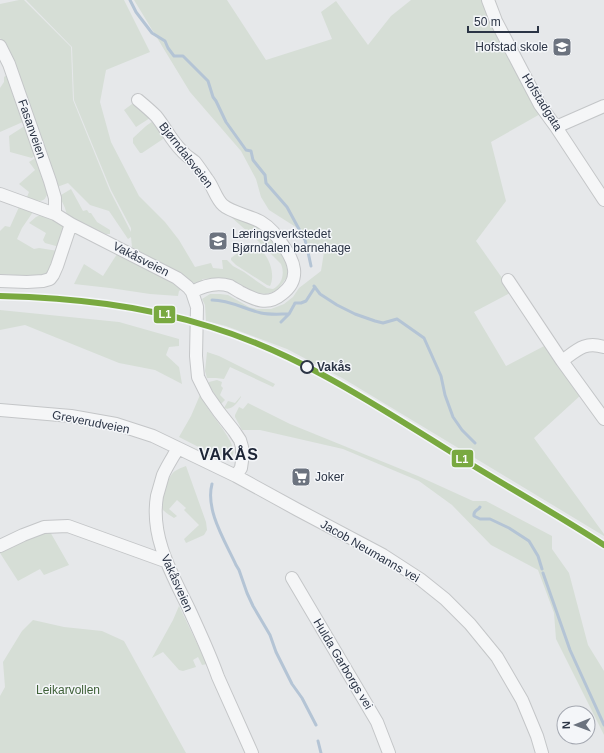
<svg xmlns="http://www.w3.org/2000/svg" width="604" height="753" font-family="Arial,sans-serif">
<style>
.green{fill:#d6ded6}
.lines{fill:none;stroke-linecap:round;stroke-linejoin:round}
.stream{stroke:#b4c4d5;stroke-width:3}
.minor-casing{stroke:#c4c6c8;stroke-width:14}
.minor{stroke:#f5f6f7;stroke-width:12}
.rail-1-casing{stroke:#f4f6f9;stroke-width:9}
.rail-1{stroke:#79a940;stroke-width:6}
.stop-dot{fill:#f4f6f9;stroke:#2b3445;stroke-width:2}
.labels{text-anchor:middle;stroke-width:3;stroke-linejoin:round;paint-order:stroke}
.poi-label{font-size:12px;fill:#2b3445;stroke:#f4f6f9;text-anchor:start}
.street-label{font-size:12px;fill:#2b3445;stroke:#f4f6f9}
.stop-label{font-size:12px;font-weight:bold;fill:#2b3445;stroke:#f4f6f9;text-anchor:start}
.park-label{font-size:12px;fill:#3f6138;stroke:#f4f6f9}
.district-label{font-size:16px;font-weight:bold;letter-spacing:1px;fill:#1d2536;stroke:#f4f6f9}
.line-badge{stroke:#f4f6f9;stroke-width:1.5}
.badge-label{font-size:11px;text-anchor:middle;font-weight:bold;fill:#fff}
</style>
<rect width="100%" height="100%" fill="#e6e8ea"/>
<path class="green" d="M19,0H24L71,47L73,100L110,191L131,232V228L111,190L74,100L72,47L26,0H124L150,52L106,70L100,102L111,142L139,196L165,222L179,240L195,267L211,263L213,268L223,269L222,260H227L233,266L244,272L258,282L267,288L273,289C282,284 285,274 281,264L258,241L230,216V215L254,225L265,233L278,248L287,264L288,271L287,277L279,288L273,292L266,294L253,292L230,280L224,278L202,279L204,282L194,283L186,277L132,247L131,237L128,239L109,211L90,205L68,183L57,187L7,50L0,38V4Z
M134,0H227L266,60L332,39L321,12L336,1L368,45L391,16L411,0H485L542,113L491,142L506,201L476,241L512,292L474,312L506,366L548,344L582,394L534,438L604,534V536L344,379L287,349L226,326L206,321L205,305L202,299L210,294H220L228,295L249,307L257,309H271L284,304L293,297L299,288L321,271L324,252L307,247L302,231L269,210L261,197L256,179L241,151L190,92Z
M8,74L25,121L0,132V152V88L4,82V77Z
M132,104H134L150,118L136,127L124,110Z
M153,121L164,135L163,139L142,153H140L133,143V138L146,126Z
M23,127H27L37,153L32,158L10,152L9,136Z
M37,157L48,191C45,205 38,201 27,197L29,192L19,184L35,170L29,162Z
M71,189L83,211L87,210L89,213H91L97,222L110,230V234H106L67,215L65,208L60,197L61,195Z
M19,207L33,212L22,228L17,239L34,249L39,248L58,251L49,277L0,274V231L5,226L10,227Z
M40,215L59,221L66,229L60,246H56L45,243L43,240L46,233L29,223L36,217Z
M251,244C266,248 277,272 270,286L267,285L236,265L231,260V258L248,245Z
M117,254L159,276L176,284L182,289L179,291L178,296L150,294L110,288L74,284L84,264L103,276Z
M0,310L119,322L179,339V346L169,347L166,355L179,367L182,384L155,370L119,363L25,325L0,330Z
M207,352L219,356L275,384L273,387L230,367L224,379L216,378H207L205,371Z
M217,380L222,382L221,386L223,388L220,395L225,400L221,404L208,384L209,382Z
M200,395C204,401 207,408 212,414C217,422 241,449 231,458C228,460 225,460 222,459L179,437L191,416Z
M241,396V397C237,403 232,411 224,408L228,401L235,403Z
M248,403L290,424L418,476L473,501H486L552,536V549L569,573L588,645L604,671V735L556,639L554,613L538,570L491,545L452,505L419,481L343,449L260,430H242L235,417V415L239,407L243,409Z
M186,466L206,522L207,530L204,535L186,543L184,539L199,525L184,510L186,508L177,500L169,509L177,516L174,518C171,516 166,513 163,510C158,504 167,480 172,474C175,470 181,468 186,466Z
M49,530L69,565L44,575L40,569L18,581L0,553V551Z
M179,606L207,664L202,665L198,657L193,660L196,667L183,671L179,670L163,652L152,658L173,620Z
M33,620L64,627L102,631L124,641L186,753H0V696L5,687L3,662L22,631Z"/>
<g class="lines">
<path class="stream" d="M130,0L136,12L152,33L165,41L168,48L174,56H183L208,81L213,97L216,101L226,122L246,150L251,151L253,160L265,175L266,183L287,207L300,231L305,240L308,252L311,266
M314,286L320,294L337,305L355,314L375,321L383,323L397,319L424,338L441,376L445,395L453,417L462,430L475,443
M212,300C230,300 244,309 261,313C270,315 280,314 289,314L294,305L295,303H301L306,301L315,287
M281,322L289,314
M212,484C205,510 225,541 236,565L239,570L247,593L253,606L270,635L276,652L292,684L302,698L316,725
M480,507C478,511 473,510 474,516L480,519H490L509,528L529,541L538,556L542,569
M543,573L570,650L604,725
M318,741L321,753"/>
<g class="minor-casing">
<path id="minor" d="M488,0L496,21L540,105L556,127L604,200
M0,46L9,64L50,181L55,198V214
M138,100C144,105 150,110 156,116C165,127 171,140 181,150C185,155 190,158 195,162C199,167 203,173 207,179C213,186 216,199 223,205C230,212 251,216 261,222C271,228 276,235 282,244C294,260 302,279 282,294C268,306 255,300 240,292C237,290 233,288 230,286C217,282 203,286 192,292
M556,127L604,106
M0,194L55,214L71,224L177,278L188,287L192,292L197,307L196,356L198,377L207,395L219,412L234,431L240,440L242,447V461L241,468L236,476
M508,280L562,361L604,419
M0,281L27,282L43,281L50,279L53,275L57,266L71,224
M562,361C577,350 585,341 604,347
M0,410L71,416L116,424L153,436L236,476L298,510L383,555L420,579L445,599L470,624L497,657L522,700L537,736L542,753
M178,448C173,457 167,466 163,475C161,482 159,489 157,496C150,537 172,574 189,609C199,631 210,654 218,677L252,753
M0,546L23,535L44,527L68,526L165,561
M292,578L377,722L389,753"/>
</g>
<use href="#minor" class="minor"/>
<g class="rail-1-casing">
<path id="rail-1" d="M0,296C73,298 141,305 211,327C303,355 383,410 464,460C511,489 558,515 604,545"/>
</g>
<use href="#rail-1" class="rail-1"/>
</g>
<defs>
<g id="school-square" transform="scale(1)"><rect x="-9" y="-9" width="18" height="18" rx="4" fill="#6c737f" stroke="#f4f6f9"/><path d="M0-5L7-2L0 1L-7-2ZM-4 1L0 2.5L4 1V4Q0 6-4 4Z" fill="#fff"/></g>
<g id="supermarket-square" transform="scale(1)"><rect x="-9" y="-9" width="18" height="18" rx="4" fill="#6c737f" stroke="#f4f6f9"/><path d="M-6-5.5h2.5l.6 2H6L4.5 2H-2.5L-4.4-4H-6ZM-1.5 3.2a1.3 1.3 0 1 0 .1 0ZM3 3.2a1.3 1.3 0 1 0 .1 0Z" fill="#fff"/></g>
</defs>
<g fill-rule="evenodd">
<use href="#school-square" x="562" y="47"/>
<use href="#school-square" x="218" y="241"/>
<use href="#supermarket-square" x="301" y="477"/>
</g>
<circle class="stop-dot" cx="307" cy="367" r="6"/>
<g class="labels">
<g class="poi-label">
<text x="548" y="51" text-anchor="end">Hofstad skole</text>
<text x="232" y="238">Læringsverkstedet<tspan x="232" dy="14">Bjørndalen barnehage</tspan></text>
<text x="315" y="481">Joker</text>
</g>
<g class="street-label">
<text transform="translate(542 102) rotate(58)" y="4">Hofstadgata</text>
<text transform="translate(32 129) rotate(71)" y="4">Fasanveien</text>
<text transform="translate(186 155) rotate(52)" y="4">Bjørndalsveien</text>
<text transform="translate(141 259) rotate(27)" y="4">Vakåsveien</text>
<text transform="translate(91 422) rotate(11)" y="4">Greverudveien</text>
<text transform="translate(370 551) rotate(30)" y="4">Jacob Neumanns vei</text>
<text transform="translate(177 583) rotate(66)" y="4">Vakåsveien</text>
<text transform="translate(343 664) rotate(59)" y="4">Hulda Garborgs vei</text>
</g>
<g class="stop-label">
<text x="317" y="371">Vakås</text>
</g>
<g class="park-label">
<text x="68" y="694">Leikarvollen</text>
</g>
<g class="district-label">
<text x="229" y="460">VAKÅS</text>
</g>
</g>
<g class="line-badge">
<rect x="153" y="305" width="23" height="19" rx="4" fill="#79a940"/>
<rect x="451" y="449" width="23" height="19" rx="4" fill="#79a940"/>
</g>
<g class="badge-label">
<text x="165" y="318">L1</text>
<text x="462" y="463">L1</text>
</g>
<g transform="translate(576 725) rotate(269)"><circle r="19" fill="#f4f6f9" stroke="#a4a8b1"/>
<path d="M0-3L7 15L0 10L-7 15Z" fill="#6c737f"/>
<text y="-6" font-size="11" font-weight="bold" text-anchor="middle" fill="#2b3445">N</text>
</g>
<path d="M468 26v6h70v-6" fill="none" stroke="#2b3445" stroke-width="2"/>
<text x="474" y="26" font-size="12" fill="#2b3445" stroke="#f4f6f9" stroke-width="3" paint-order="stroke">50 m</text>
</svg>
